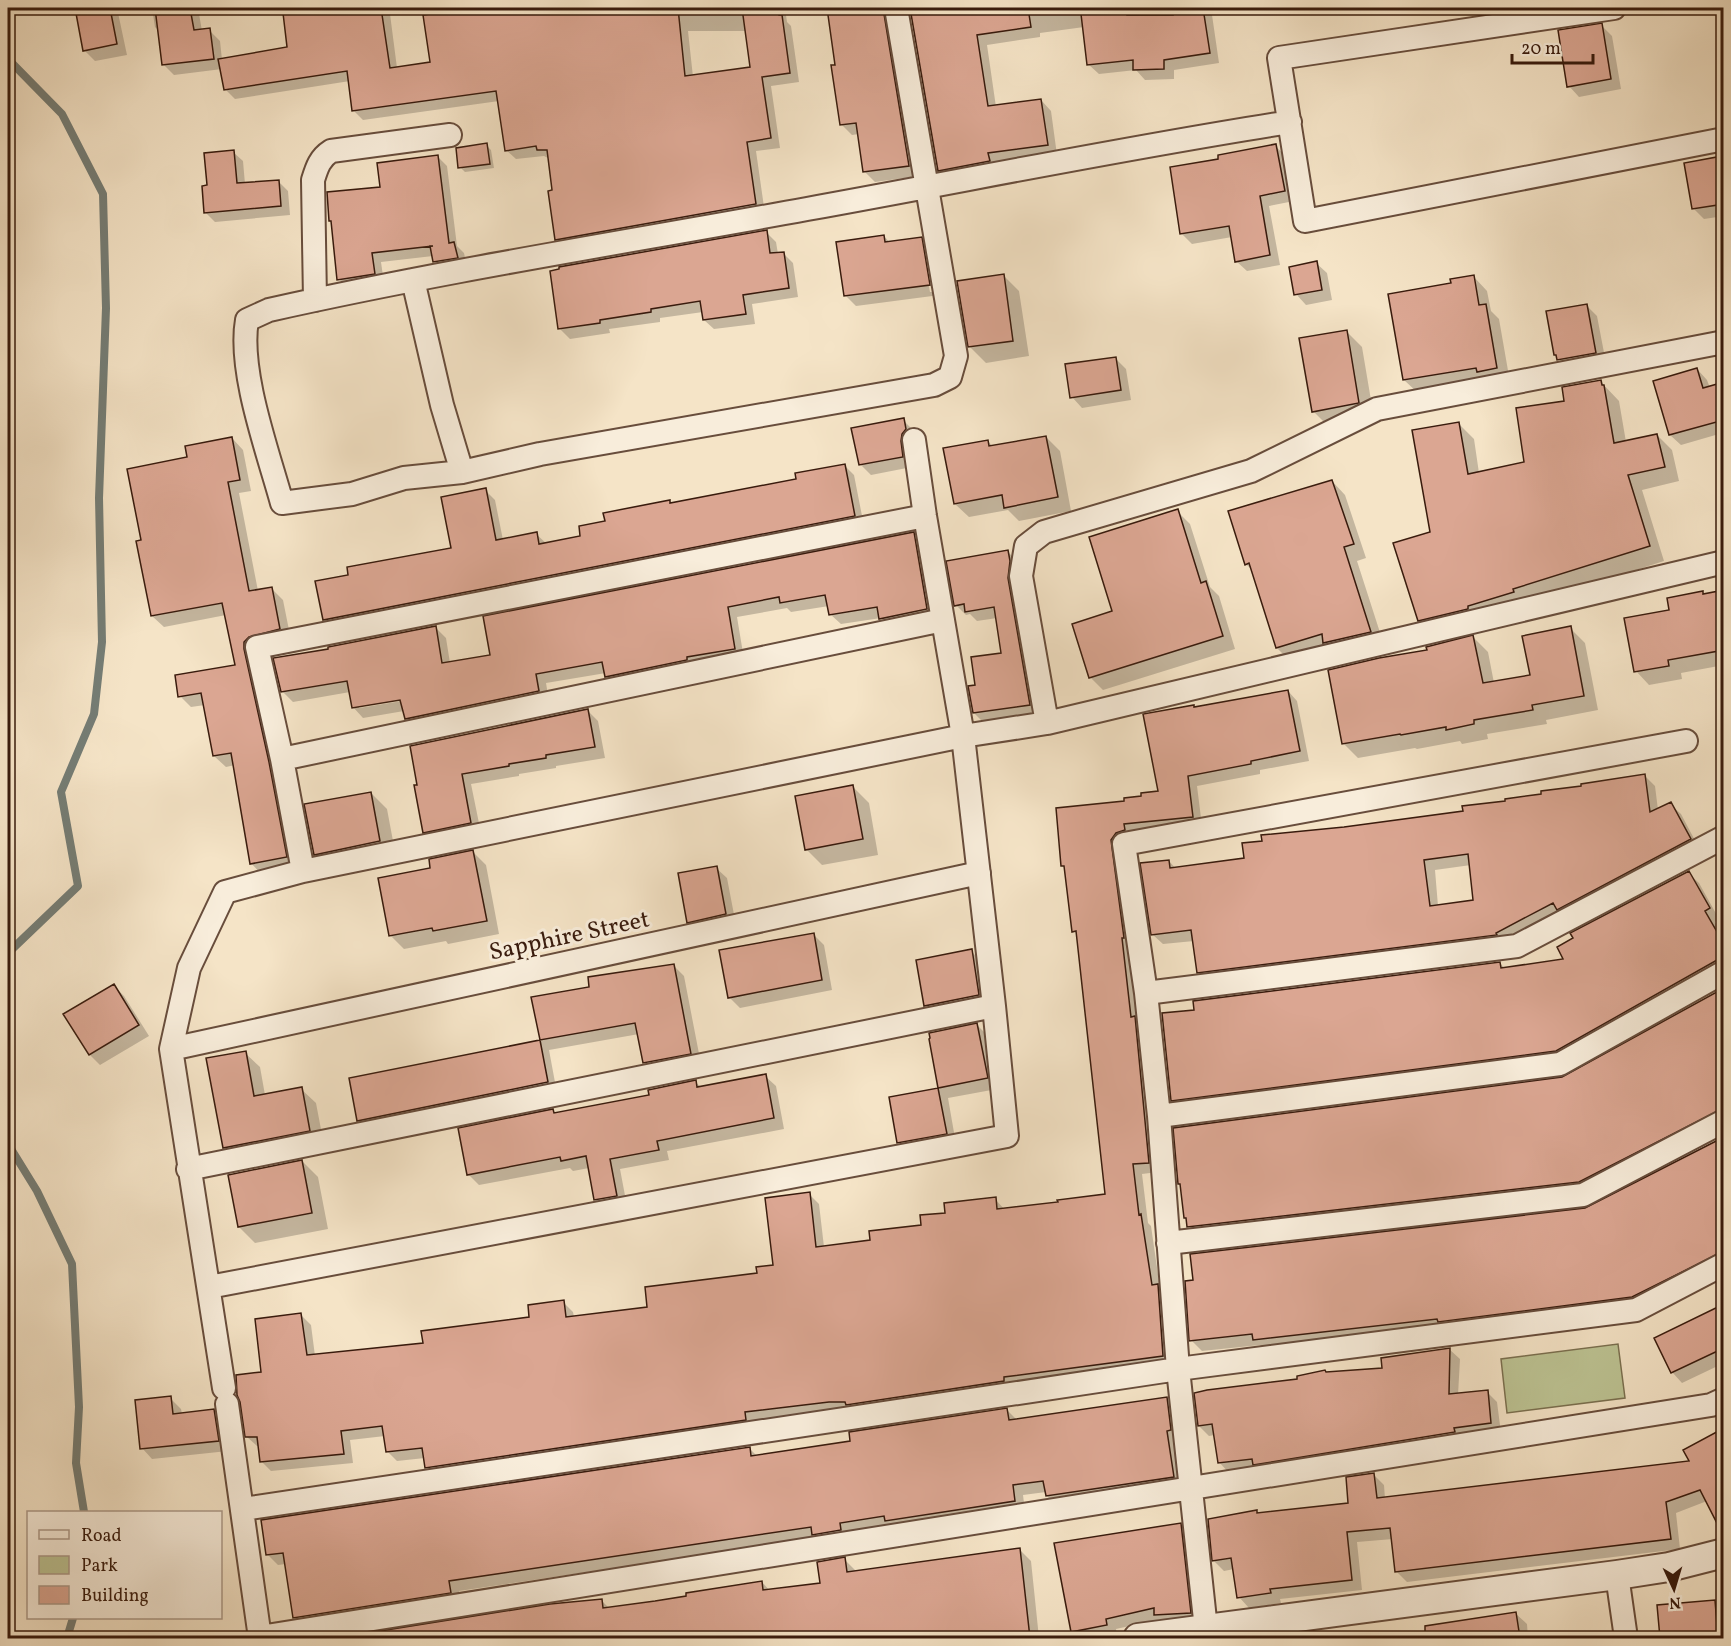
<svg xmlns="http://www.w3.org/2000/svg" width="1731" height="1646" font-family="Vollkorn,serif">
<style>
.green{fill:#bdc494;stroke:#7b7050;stroke-width:1.5}
.shadow{fill:#0003;fill-rule:evenodd}
.lines{fill:none;stroke-linecap:round;stroke-linejoin:round}
.stream{stroke:#757d75;stroke-width:8}
.building{fill:#dba692;stroke:#391b0d;stroke-width:1.5;fill-rule:evenodd}
.minor-casing{stroke:#684d3c;stroke-width:26}
.tertiary-casing{stroke:#684d3c;stroke-width:32}
.minor{stroke:#f8eddb;stroke-width:22}
.tertiary{stroke:#f8eddb;stroke-width:28}
.labels{text-anchor:middle;stroke-width:6;stroke-linejoin:round;paint-order:stroke}
.street-label{font-size:24px;fill:#391b0d;stroke:#f8eddb}
</style>
<rect width="100%" height="100%" fill="#f5e4c7"/>
<filter id="stains"><feTurbulence type="fractalNoise" baseFrequency=".00333" numOctaves="4"/><feColorMatrix values="0 0 0 0 .2 0 0 0 0 .09 0 0 0 0 .02 0 0 0 .5 -.17"/></filter>
<radialGradient id="worn" r=".72"><stop offset=".6" stop-color="#630" stop-opacity="0"/><stop offset="1" stop-color="#630" stop-opacity=".3"/></radialGradient>
<path class="green" d="M1618,1344L1625,1398L1507,1413L1501,1359Z"/>
<path class="shadow" d="M76,8H117L127,55L95,61L84,50Z
M152,8H198L202,31L209,30L220,41L222,60L289,49L332,11L358,8H383L390,14L397,68L432,63L425,16L484,8H785L787,22L791,26L799,82L771,86L780,148L756,151L765,214L566,249L557,239L550,159L544,156L516,159L506,150L499,101L363,120L354,111L350,81L235,99L225,89L222,69L174,75L164,65L159,31L155,27ZM688,31H746L752,68L693,77Z
M828,8H898L919,176L875,182L865,172L859,134L852,135L841,124L837,66Z
M911,8H1211L1219,63L1174,70V79L1145,80L1136,70L1099,74L1088,64L1084,27L1040,33V37L987,45L996,107L1041,100L1051,111L1057,155L950,181L939,170Z
M1601,25L1612,36L1621,89L1579,97L1569,86Z
M486,145L491,150L494,168L465,172L460,167Z
M1275,146L1286,156L1294,201L1269,206L1280,265L1247,271L1236,261L1232,237L1192,244L1181,233L1220,161Z
M233,152L243,161L245,184L278,181L288,191L290,215L215,222L205,212L209,187Z
M438,157L447,166L457,246L464,253L467,267L444,271L435,262L433,256L381,262L384,283L348,288L339,279L333,223L330,221Z
M1716,159L1724,166V216L1704,219L1694,209L1686,164Z
M766,232L776,242L778,254L783,253L793,263L798,297L752,304L755,324L714,329L704,320L703,312L660,318V322L609,329L610,333L570,339L560,329L552,272Z
M884,236L890,243L921,239L932,249L940,295L856,306L846,296L838,243ZM922,248H925L933,292H930Z
M1316,263L1327,273L1332,300L1306,305L1296,294Z
M1003,275L1019,291L1029,356L986,363L970,347Z
M1474,277L1487,291L1491,311L1499,319L1510,382L1418,393L1404,380L1453,285Z
M1587,306L1597,316L1606,363L1569,370L1555,355Z
M1346,331L1362,347L1374,418L1329,427L1313,411Z
M1115,358L1126,369L1131,400L1082,408L1072,397Z
M1697,369L1707,380L1710,388L1724,385V451L1719,434L1681,445L1670,435L1655,382Z
M1600,381L1619,401L1626,442L1657,435L1672,450L1679,481L1642,490L1664,561L1434,635L1419,620L1431,533L1459,424L1474,439L1479,473L1526,463L1566,402Z
M903,420L914,431L912,467L871,475L860,464Z
M1046,437L1060,451L1071,511L1019,521L1008,510L969,517L955,504L988,441L993,447Z
M232,438L243,450L251,491L239,493L258,591L272,589L283,600L291,640L260,648L297,869L262,875L251,863L235,765L226,767L214,756L205,705L191,707L180,696L237,667L226,615L164,627L152,616L143,541L189,458Z
M844,465L854,475L864,526L334,630L324,620L350,576L453,549L485,490L495,500L503,540L536,534L547,544L582,537L607,523L671,504L798,480Z
M1332,481L1345,495L1366,558L1357,561L1384,645L1290,661L1277,648L1253,571L1246,564Z
M1177,511L1190,524L1210,587L1219,596L1235,649L1103,690L1090,677L1114,612Z
M914,534L924,544L937,619L891,628L881,618L841,624L830,614L829,606L791,612L787,608L737,617L744,659L616,687L606,677V673L546,683L549,701L417,729L406,719L404,711L363,718L353,707L350,692L293,702L282,691L330,650L435,627L446,638L450,663L491,656ZM407,697L408,700L359,708V705Z
M1008,552L1018,562L1039,715L984,723L974,713L977,686L1002,654L997,618L977,621L970,614L966,615L956,605Z
M1724,591V665L1681,673L1682,679L1649,685L1636,671L1670,611L1668,599Z
M1570,628L1585,643L1598,710L1546,720L1547,724L1487,734L1488,739L1462,744L1460,741L1417,749L1415,748L1358,758L1344,744L1429,651L1473,637L1488,652L1494,683L1532,676Z
M1288,691L1297,701L1309,761L1260,770V774L1197,786L1202,826L1133,833L1158,1172L1142,1174L1148,1223L1151,1226L1160,1288L1167,1295L1173,1365L436,1477L426,1467L425,1458L397,1461L387,1451L385,1436L350,1440L353,1463L271,1471L262,1462L260,1446H257L247,1437L263,1374L301,1315L311,1325L315,1356L425,1344L531,1318L563,1302L573,1312L574,1317L649,1308L759,1274L775,1267L809,1194L819,1204L824,1247L872,1242L923,1227L947,1214L995,1199L1005,1210L1106,1195L1078,935L1074,931L1066,868L1063,865L1126,802L1160,793L1193,706L1195,708Z
M588,711L598,721L605,758L556,766V768L519,774V776L471,784L481,833L435,842L425,832L416,786Z
M1645,776L1655,786L1658,810L1670,804L1681,814L1700,850L1506,944L1209,982L1199,972L1194,941L1163,944L1152,934L1169,861L1176,869L1245,860L1344,829L1464,812ZM1471,865L1475,901L1438,906L1435,870Z
M853,787L869,803L878,855L822,865L806,849Z
M371,793L387,809L396,857L332,870L315,854Z
M473,852L486,865L499,934L448,944L446,941L404,949L390,935L432,870Z
M716,868L727,878L736,925L699,933L688,922Z
M1688,873L1699,883L1719,919L1715,922L1724,938V973L1567,1061L1183,1111L1172,1100L1195,1011L1500,963L1505,969L1566,960Z
M813,934L824,945L832,990L740,1008L729,997Z
M971,951L982,962L989,1005L936,1016L926,1006Z
M673,965L684,976L701,1064L655,1073L644,1063L639,1034L549,1050L557,1093L369,1131L358,1120L350,1080L541,1041L533,998L591,988Z
M113,985L124,996L149,1036L100,1065L90,1055Z
M1724,989V1122L1590,1192L1200,1237L1189,1226L1182,1186L1179,1183L1563,1079Z
M977,1025L987,1035L997,1089L948,1098L956,1144L909,1153L899,1142L890,1098L940,1089L930,1040Z
M245,1053L260,1067L265,1095L301,1089L316,1103L324,1145L239,1162L224,1147Z
M765,1076L776,1086L784,1129L667,1151L669,1160L620,1169L627,1206L606,1210L595,1200L589,1168L573,1171L570,1168L479,1185L468,1174L552,1111L556,1114L650,1097L695,1082L701,1087Z
M1724,1138V1265L1643,1307L1265,1350L1260,1345L1202,1351L1191,1340L1585,1210Z
M302,1161L318,1177L328,1229L255,1243L239,1227Z
M1724,1306V1363L1682,1383L1672,1372Z
M1449,1349L1460,1359L1458,1395L1487,1392L1497,1402L1501,1433L1229,1473L1219,1462L1215,1435L1209,1436L1199,1426L1326,1373L1384,1369Z
M170,1398L181,1409L182,1414L213,1410L224,1421L228,1451L152,1459L142,1448Z
M1167,1399L1177,1409L1184,1487L1057,1506L1047,1496L1046,1492L1023,1495L1025,1511L817,1538L459,1591L461,1603L305,1628L294,1617L286,1564L278,1565L267,1554L749,1448L757,1456L852,1442L1007,1410L1017,1420Z
M1692,1462L1707,1501L1676,1513L1680,1549L1407,1582L1396,1571L1393,1539L1357,1542L1362,1590L1280,1599L1281,1603L1249,1608L1239,1597L1234,1569L1224,1571L1214,1561L1209,1520L1256,1512L1259,1515L1350,1504L1373,1474L1384,1485L1385,1499Z
M1180,1525L1191,1535L1200,1623L1166,1625L1161,1619L1116,1629L1117,1635L1101,1638H1080L1072,1631Z
M1020,1550L1031,1561L1039,1638H346L550,1606L601,1600L610,1609L655,1603L762,1582L770,1591L822,1584L844,1559L855,1570L856,1573Z
M1715,1602L1724,1610V1638H1661L1659,1606Z
M1516,1614L1527,1624L1528,1638H1445L1443,1624Z"/>
<g class="lines">
<path class="stream" d="M8,59L62,114L103,194L106,308L99,498L102,642L94,714L61,792L78,886L8,953
M8,1144L37,1191L72,1264L79,1407L76,1463L84,1512
M67,1638L73,1618"/>
</g>
<path class="building" d="M75,8H110L117,44L83,51Z
M155,8H190L194,30L210,28L214,59L162,65Z
M324,8H381L390,68L430,62L423,15L474,8H678L685,76L750,67L742,8H777L779,15H782L790,73L762,77L771,138L747,142L756,204L555,240L548,191L552,190L547,150H537L536,146L505,151L496,91L352,111L347,71L224,90L218,59L287,47L283,13Z
M827,8H883L909,166L863,172L856,123L840,125L831,65H835Z
M910,8H1028L1031,27L977,35L988,106L1041,99L1048,145L988,153L990,161L938,171Z
M1172,8H1203L1210,53L1164,60V69L1133,70V60L1087,65L1081,14L1127,9V15H1173Z
M1602,23L1611,79L1567,87L1558,30Z
M487,143L490,164L458,168L456,148Z
M1276,144L1285,191L1260,196L1270,255L1235,262L1229,226L1180,234L1170,167L1218,159V155Z
M234,150L237,183L279,180L281,206L204,213L202,186L207,185L204,153Z
M438,155L449,243L454,242L458,258L433,262L430,246H433L372,253L375,274L337,280L331,221H329L327,192L380,187L377,163Z
M1717,157L1724,204L1692,209L1684,163Z
M767,230L770,253L784,252L789,288L743,295L746,314L703,320L700,301L651,309V312L600,320V323L558,329L550,271L559,269V267Z
M884,235L885,242L922,237L930,285L844,296L836,242Z
M1317,261L1322,290L1294,295L1289,267Z
M1004,274L1013,341L968,347L957,281Z
M1474,275L1479,305L1486,304L1497,368L1477,372L1476,368L1403,380L1388,294L1451,283L1450,279Z
M1587,304L1596,353L1557,360L1556,355H1554L1546,311Z
M1347,330L1359,403L1312,412L1299,338Z
M1116,357L1121,390L1070,398L1065,364Z
M1697,368L1703,388L1724,382V420L1669,435L1653,381Z
M1601,380L1602,385H1604L1614,443L1657,434L1665,467L1628,475L1650,546L1513,589L1514,592L1468,606V609L1418,621L1393,543L1430,532L1412,430L1459,422L1468,474L1524,462L1516,408L1564,401L1562,387Z
M904,418L906,429L902,434L901,441L903,457L859,465L851,428Z
M1046,436L1058,497L1004,508L1002,495L954,504L943,448L988,440L989,446Z
M232,437L240,480L228,482L249,591L272,587L280,629L249,637L244,642V649L269,762L287,857L250,864L231,753L213,756L201,693L178,697L175,675L235,665L222,603L151,616L136,541L141,540L127,469L187,457L185,446Z
M845,464L855,516L323,620L315,581L348,575L347,567L451,548L441,497L486,488L496,540L537,532L539,544L580,536L579,526L605,521L603,513L670,500V503L796,479L795,473Z
M1332,480L1354,544L1344,547L1371,632L1323,643L1322,634L1276,648L1249,563L1245,565L1228,511Z
M1178,509L1201,583L1206,581L1223,636L1089,678L1072,624L1112,611L1089,537Z
M914,532L927,609L879,619L877,607L829,615L825,595L780,603L779,597L728,607L735,649L687,657V660L605,677L602,662L536,674L539,691L405,719L400,700L352,708L347,681L281,692L273,658L328,649V647L436,626L442,663L490,655L483,616Z
M1008,550L1010,561L1008,578L1030,705L973,713L968,686L975,685L971,657L1001,653L994,607L965,612L964,604L954,606L946,561Z
M1724,590V650L1668,660L1669,666L1634,672L1624,618L1669,610L1667,598L1703,591V594Z
M1571,626L1584,696L1532,705L1533,710L1474,720V724L1446,730V727L1401,735L1400,734L1342,744L1328,670L1379,658L1427,650L1426,647L1473,635L1483,683L1530,675L1522,636Z
M1288,690L1300,751L1251,761V764L1188,776L1193,817L1124,824L1125,830L1116,833L1111,840L1124,938H1122L1131,1017L1135,1016L1149,1163L1133,1164L1139,1215L1141,1214L1152,1285L1158,1284L1163,1356L1004,1377V1381L846,1405L845,1402H829L745,1412L746,1420L425,1468L422,1448L386,1452L382,1426L341,1431L344,1454L260,1462L257,1437H245L240,1402L237,1395L236,1375L261,1372L255,1319L301,1313L307,1355L423,1343L421,1331L529,1317L528,1305L564,1300L566,1317L647,1307L645,1287L757,1273L756,1267L773,1265L765,1198L810,1192L816,1247L870,1240L869,1231L921,1225L920,1215L945,1213L944,1203L996,1197L997,1209L1058,1202L1057,1200L1105,1194L1076,931L1072,932L1064,866H1061L1056,808L1124,801V798L1141,796V793L1158,791L1143,714L1194,705V707Z
M588,709L595,747L546,755V758L509,764V766L462,774L471,823L423,833L414,785H417L410,746Z
M1645,774L1650,812L1671,802L1691,839L1557,910L1553,903L1496,933L1497,935L1197,973L1191,930L1151,935L1140,863L1169,860L1170,868L1244,858L1242,843L1262,841L1261,835L1344,827L1463,811L1462,806L1505,801V799L1541,794V791L1581,786V784ZM1468,854L1473,900L1430,906L1424,860Z
M853,785L863,839L805,850L795,796Z
M371,792L380,841L314,855L304,804Z
M473,850L487,921L433,931L432,928L389,936L378,878L430,868L429,859Z
M717,866L726,914L687,923L678,873Z
M1689,871L1710,908L1705,911L1724,944V959L1717,960L1556,1051L1171,1101L1162,1013L1194,1010L1193,1001L1500,962L1501,968L1563,959L1557,947L1573,938L1570,933Z
M814,933L822,980L728,998L719,950Z
M972,949L979,995L924,1006L916,960Z
M674,964L691,1054L643,1063L635,1023L540,1040L531,997L589,987L588,977Z
M114,984L139,1025L89,1055L63,1014Z
M1724,988V1108L1579,1182L1187,1227L1186,1218H1184L1180,1184H1178L1173,1128L1562,1077Z
M977,1023L988,1078L938,1088L929,1039L930,1038L929,1033Z
M540,1040L548,1082L357,1121L349,1078Z
M246,1051L254,1096L302,1087L310,1131L223,1148L206,1058Z
M766,1074L774,1118L657,1141L659,1150L610,1159L617,1196L594,1200L586,1156L561,1161L560,1157L467,1175L458,1128L553,1109L554,1113L649,1095L648,1090L696,1080L697,1087Z
M938,1088L947,1134L897,1143L889,1097Z
M1724,1137V1251L1632,1297L1438,1322L1437,1319L1253,1340L1252,1334L1189,1341L1185,1281L1193,1280L1190,1254L1585,1208Z
M302,1160L312,1213L238,1227L228,1175Z
M1724,1304V1348L1671,1373L1654,1338Z
M1450,1348L1449,1394L1488,1390L1491,1423L1454,1428L1455,1432L1253,1465L1252,1459L1218,1463L1212,1424L1198,1426L1194,1393L1207,1390L1297,1379V1376L1325,1370L1326,1372L1382,1368L1381,1358Z
M171,1396L173,1414L214,1409L219,1441L140,1449L135,1400Z
M1167,1397L1171,1430L1167,1431L1174,1477L1046,1496L1043,1481L1013,1485L1015,1501L885,1521L884,1516L840,1523L841,1530L812,1535L811,1527L449,1581L451,1593L293,1618L283,1553L266,1555L261,1520L750,1447L751,1456L850,1441L849,1432L1007,1408L1009,1420Z
M1724,1428V1537L1700,1490L1666,1502L1671,1539L1395,1572L1390,1528L1347,1532L1352,1580L1270,1589L1271,1593L1237,1598L1231,1558L1212,1561L1208,1519L1257,1510V1513L1348,1503L1346,1477L1374,1473L1377,1498L1689,1461L1683,1450Z
M1181,1523L1191,1613L1154,1615V1608L1106,1619L1107,1625L1071,1632L1054,1543Z
M1020,1548L1030,1638H336L550,1604L602,1599L603,1608L655,1601L686,1596V1593L762,1581L763,1590L820,1583L817,1562L845,1557L847,1572Z
M1715,1600L1718,1638H1660L1657,1605Z
M1516,1612L1520,1638H1425V1626Z"/>
<g class="lines">
<g class="minor-casing">
<path id="minor" d="M896,8L956,356L950,377L934,385L540,454L462,472L404,478L352,494L282,503C268,452 238,371 247,320L269,310C447,270 627,242 807,209C968,180 1128,147 1290,122
M1614,8L1279,58L1305,221L1724,139
M413,280L442,405L462,472
M315,300L313,180C317,167 320,158 331,151L450,135
M1047,723L1021,576L1026,546L1044,532L1251,471L1377,409L1724,342
M282,759L943,620
M303,871L282,759L257,647L925,516
M1146,993L1517,946L1724,837
M171,1049L979,873
M1159,1116L1560,1064L1724,972
M188,1169L994,1006
M1168,1243L1583,1195L1724,1121
M209,1287L1007,1136L994,1006L963,736L925,516L914,440
M224,1388L171,1049L189,968L225,892L303,871L963,736L1047,723L1724,562
M227,1404L260,1638
M243,1509L1178,1369L1636,1310L1724,1264
M1617,1575L1626,1638
M1206,1629L1178,1369L1159,1116L1146,993L1124,844L1686,741
M260,1637L1711,1405L1724,1399"/>
</g>
<g class="tertiary-casing">
<path id="tertiary" d="M1138,1638L1617,1575L1669,1567L1724,1553"/>
</g>
<use href="#minor" class="minor"/>
<use href="#tertiary" class="tertiary"/>
</g>
<g class="labels">
<g class="street-label">
<text transform="translate(569 935) rotate(-12)" y="8">Sapphire Street</text>
</g>
</g>
<rect width="1731" height="1646" fill="none" stroke="#f5e4c7" stroke-width="30"/>
<rect x="9" y="9" width="1713" height="1628" fill="none" stroke="#391b0d" stroke-width="3"/>
<rect x="15" y="15" width="1701" height="1616" fill="none" stroke="#391b0d" stroke-width="1.5"/>
<rect x="27" y="1511" width="195" height="108" fill="#f8eddb" stroke="#ac9989" stroke-width="1.5"/>
<rect x="39" y="1530" width="30" height="9" fill="#f8eddb" stroke="#ac9989" stroke-width="1.5"/>
<text x="81" y="1541" font-size="18" fill="#391b0d">Road</text>
<rect x="39" y="1556" width="30" height="18" fill="#bdc494" stroke="#ac9989" stroke-width="1.5"/>
<text x="81" y="1571" font-size="18" fill="#391b0d">Park</text>
<rect x="39" y="1586" width="30" height="18" fill="#dba692" stroke="#ac9989" stroke-width="1.5"/>
<text x="81" y="1601" font-size="18" fill="#391b0d">Building</text>
<g transform="translate(1674 1589) rotate(176)" stroke="#f8eddb" stroke-width="4.5" paint-order="stroke">
<path d="M0-4.5L10 22L0 15L-10 22Z" fill="#391b0d"/>
<text y="-9" font-size="16" font-weight="bold" text-anchor="middle" fill="#391b0d">N</text>
</g>
<path d="M1512 54v9h81v-9" fill="none" stroke="#391b0d" stroke-width="3"/>
<text x="1521" y="54" font-size="18" fill="#391b0d" stroke="#f8eddb" stroke-width="4.5" paint-order="stroke">20 m</text>
<rect width="100%" height="100%" filter="url(#stains)"/>
<rect width="100%" height="100%" fill="url(#worn)"/>
</svg>
